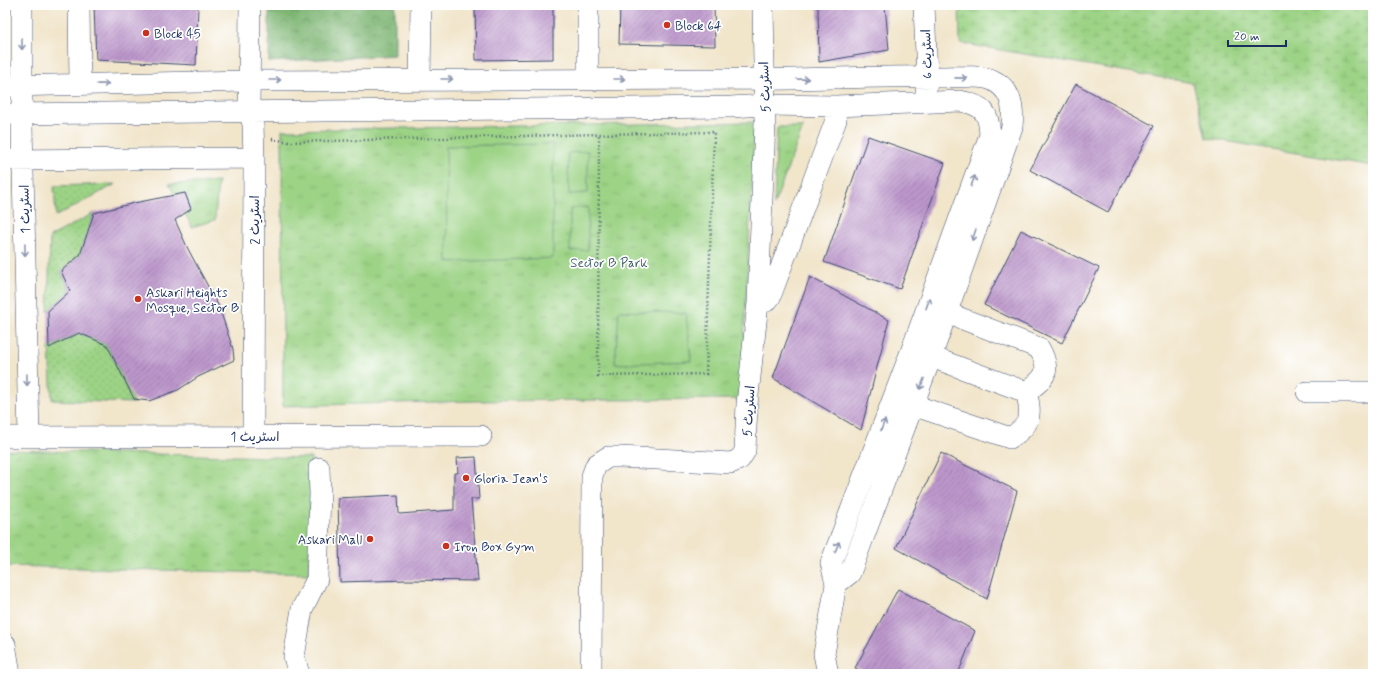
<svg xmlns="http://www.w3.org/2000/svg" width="1378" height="679" font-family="Mynerve,'Playpen Sans Arabic',sans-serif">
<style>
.grass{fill:url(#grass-tufts);stroke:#5c8172}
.forest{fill:url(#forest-crowns);stroke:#4c7268}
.wetland{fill:url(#wetland-marsh);stroke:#5c8172}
.garden{fill:url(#garden-dots);stroke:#5c8172}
.pitch{fill:#9cd385;stroke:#5c8172}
.building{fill:url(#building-hatch)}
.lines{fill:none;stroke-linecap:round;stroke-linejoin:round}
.minor-casing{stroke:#3b4a6e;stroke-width:22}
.path{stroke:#3b4a6e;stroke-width:2.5;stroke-dasharray:1 3;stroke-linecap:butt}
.minor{stroke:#fff;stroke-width:21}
.oneway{stroke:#8d97ae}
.poi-dot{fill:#c8321e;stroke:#fff;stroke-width:1.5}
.labels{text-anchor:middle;stroke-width:3.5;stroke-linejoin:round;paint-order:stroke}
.poi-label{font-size:13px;fill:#1b2f5e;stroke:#fff;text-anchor:start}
.street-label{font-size:13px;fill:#1b2f5e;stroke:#fff}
.park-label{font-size:13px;fill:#42606a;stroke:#fff}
</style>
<defs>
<pattern id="grass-tufts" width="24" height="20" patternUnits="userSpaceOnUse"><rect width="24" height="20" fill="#9cd385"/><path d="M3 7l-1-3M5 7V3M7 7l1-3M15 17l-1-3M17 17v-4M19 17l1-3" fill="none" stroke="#86b575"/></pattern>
<pattern id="forest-crowns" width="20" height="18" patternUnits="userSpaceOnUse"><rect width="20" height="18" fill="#7db572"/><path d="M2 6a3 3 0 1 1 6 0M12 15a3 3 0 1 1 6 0" fill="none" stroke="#669461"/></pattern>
<pattern id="wetland-marsh" width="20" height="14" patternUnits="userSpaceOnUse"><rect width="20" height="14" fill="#9cd385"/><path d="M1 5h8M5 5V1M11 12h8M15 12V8" fill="none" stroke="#86b575"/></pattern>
<pattern id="garden-dots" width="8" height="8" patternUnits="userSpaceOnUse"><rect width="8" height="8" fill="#9cd385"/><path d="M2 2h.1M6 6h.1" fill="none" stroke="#86b575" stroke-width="1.8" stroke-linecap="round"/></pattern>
<pattern id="building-hatch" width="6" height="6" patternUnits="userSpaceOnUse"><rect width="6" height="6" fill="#bc96cb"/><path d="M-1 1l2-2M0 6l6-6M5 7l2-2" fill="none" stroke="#987ba8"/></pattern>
</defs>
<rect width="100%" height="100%" fill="#fff"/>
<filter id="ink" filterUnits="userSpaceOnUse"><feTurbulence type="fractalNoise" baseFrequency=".025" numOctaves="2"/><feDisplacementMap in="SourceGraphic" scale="8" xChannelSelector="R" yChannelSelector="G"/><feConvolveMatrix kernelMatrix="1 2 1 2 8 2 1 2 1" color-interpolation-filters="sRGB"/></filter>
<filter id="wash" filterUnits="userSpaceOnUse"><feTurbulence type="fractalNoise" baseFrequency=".012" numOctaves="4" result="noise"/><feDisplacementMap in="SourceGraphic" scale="16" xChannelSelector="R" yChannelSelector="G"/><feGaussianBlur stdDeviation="0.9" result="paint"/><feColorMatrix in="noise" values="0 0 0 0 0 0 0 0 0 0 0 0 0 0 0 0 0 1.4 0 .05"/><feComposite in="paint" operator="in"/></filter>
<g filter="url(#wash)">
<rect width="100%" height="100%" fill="#f1e5ca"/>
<path class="grass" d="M755,122L741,399L474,401L283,406L282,130Z
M777,127H803L774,205Z
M218,182L215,220L192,227L169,184Z
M5,450L311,458L309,574L5,566Z"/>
<path class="forest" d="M269,5H395V55L269,62Z"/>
<path class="wetland" d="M959,5H1373V166L1206,138L1193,83L960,43Z"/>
<path class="garden" d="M116,184L56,216L54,186Z
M94,213L80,255L61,271L70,291L48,311L50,237Z
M79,333L107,345L134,403L52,400L49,348Z"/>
<path class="pitch" d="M553,144V258L447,262L446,146Z
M588,151V193L569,194L568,153Z
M588,207V250L570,251V209Z
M619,311L686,313L691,361L615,364Z"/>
<g id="blocks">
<path class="building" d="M94,5H198L196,65L96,60Z
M475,5H553V59L476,60Z
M620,5H714L715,46L619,44Z
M818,5H885L889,50L819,62Z
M1076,84L1154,126L1108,212L1030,170Z
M868,136L945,163L900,289L824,262Z
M185,193L191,209L175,220L188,249L219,307L233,349L234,360L198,377L178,390L149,401L134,399L107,345L79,333L49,348L48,311L70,291L61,271L80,255L94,213L134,203Z
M1021,230L1099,268L1062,343L984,305Z
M810,277L889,320L861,430L773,378Z
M941,453L1017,491L987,599L896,548Z
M476,457L479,499H471L478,581L408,580L340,582L338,498L398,495L399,514L454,510V473H458L457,458Z
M898,589L975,631L958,674H869L855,668Z"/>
</g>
</g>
<g filter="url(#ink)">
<use href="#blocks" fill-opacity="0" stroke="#3b4a6e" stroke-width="1"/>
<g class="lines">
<g class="minor-casing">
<path id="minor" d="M22,5V126L29,437
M79,5L80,84
M250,5L249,111L253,124L254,158L253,436
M588,5V79
M924,5L927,77L926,91
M420,80L421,5
M5,86L249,81L728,79C799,81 870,75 941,77C954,77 981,75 992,80C1012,89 1014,108 1012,127L931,357L850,573L836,584
M5,114L731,107L765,105L836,106L960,101C983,105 989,112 990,135L912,349L831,563L836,584L824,654L828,674
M5,160L254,158
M758,303C763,303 767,302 770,297L836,120V106
M947,313L1039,348C1052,371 1046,378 1026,392
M918,352L1026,392
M1307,392H1373
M913,405L1010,438C1030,426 1033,415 1026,392
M5,437L481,436
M5,644L10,674
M299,674L294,657L302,609L317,579L320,494L319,468
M591,674L592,476L596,465L608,457H620L731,463L740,459L745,451L747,404L758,303L765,121L763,5"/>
</g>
<path class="path" d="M272,139L289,142L599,134L714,132L706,374L598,376L599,134"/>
<use href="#minor" class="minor"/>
</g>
<defs><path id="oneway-shaft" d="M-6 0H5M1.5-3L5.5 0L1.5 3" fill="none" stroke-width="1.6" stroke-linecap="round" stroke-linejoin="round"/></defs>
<g class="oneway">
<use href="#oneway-shaft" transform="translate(22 44) rotate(90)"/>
<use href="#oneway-shaft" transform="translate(961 78) rotate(1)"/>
<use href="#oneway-shaft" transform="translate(447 79)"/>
<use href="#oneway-shaft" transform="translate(619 79)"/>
<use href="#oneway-shaft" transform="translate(803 79) rotate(-1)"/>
<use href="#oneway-shaft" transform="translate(275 80)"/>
<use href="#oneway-shaft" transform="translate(103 84) rotate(-1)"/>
<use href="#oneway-shaft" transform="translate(973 181) rotate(-70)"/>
<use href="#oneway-shaft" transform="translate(974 235) rotate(109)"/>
<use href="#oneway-shaft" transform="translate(25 250) rotate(89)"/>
<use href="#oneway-shaft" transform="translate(928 303) rotate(-70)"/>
<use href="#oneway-shaft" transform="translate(27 380) rotate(89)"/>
<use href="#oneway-shaft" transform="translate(922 384) rotate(111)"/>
<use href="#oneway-shaft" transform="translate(883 425) rotate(-69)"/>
<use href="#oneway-shaft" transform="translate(837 547) rotate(-69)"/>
</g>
</g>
<g class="poi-dot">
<circle cx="667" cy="25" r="4"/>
<circle cx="146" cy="33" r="4"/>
<circle cx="138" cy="299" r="4"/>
<circle cx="466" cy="478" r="4"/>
<circle cx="370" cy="539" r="4"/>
<circle cx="446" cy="546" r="4"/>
</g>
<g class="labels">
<g class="poi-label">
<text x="675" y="30">Block 64</text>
<text x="154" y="38">Block 45</text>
<text x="146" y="297">Askari Heights<tspan x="146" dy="15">Mosque, Sector B</tspan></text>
<text x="474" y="483">Gloria Jean's</text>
<text x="362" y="544" text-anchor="end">Askari Mall</text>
<text x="454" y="551">Iron Box Gym</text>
</g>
<g class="street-label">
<text transform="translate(926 54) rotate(-92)" y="5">اسٹریٹ 6</text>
<text transform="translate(764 87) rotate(-92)" y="5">اسٹریٹ 5</text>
<text transform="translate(24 209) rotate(-91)" y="5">اسٹریٹ 1</text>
<text transform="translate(254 220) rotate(-90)" y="5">اسٹریٹ 2</text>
<text transform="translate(748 411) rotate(-86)" y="5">اسٹریٹ 5</text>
<text x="255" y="441">اسٹریٹ 1</text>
</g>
<g class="park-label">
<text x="609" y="267">Sector B Park</text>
</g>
</g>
<rect width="1378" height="679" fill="none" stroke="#fff" stroke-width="20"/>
<path d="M1228 40v6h58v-6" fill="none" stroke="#1b2f5e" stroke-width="2"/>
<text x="1234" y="40" font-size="12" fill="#1b2f5e" stroke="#ffffff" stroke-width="3" paint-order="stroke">20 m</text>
</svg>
